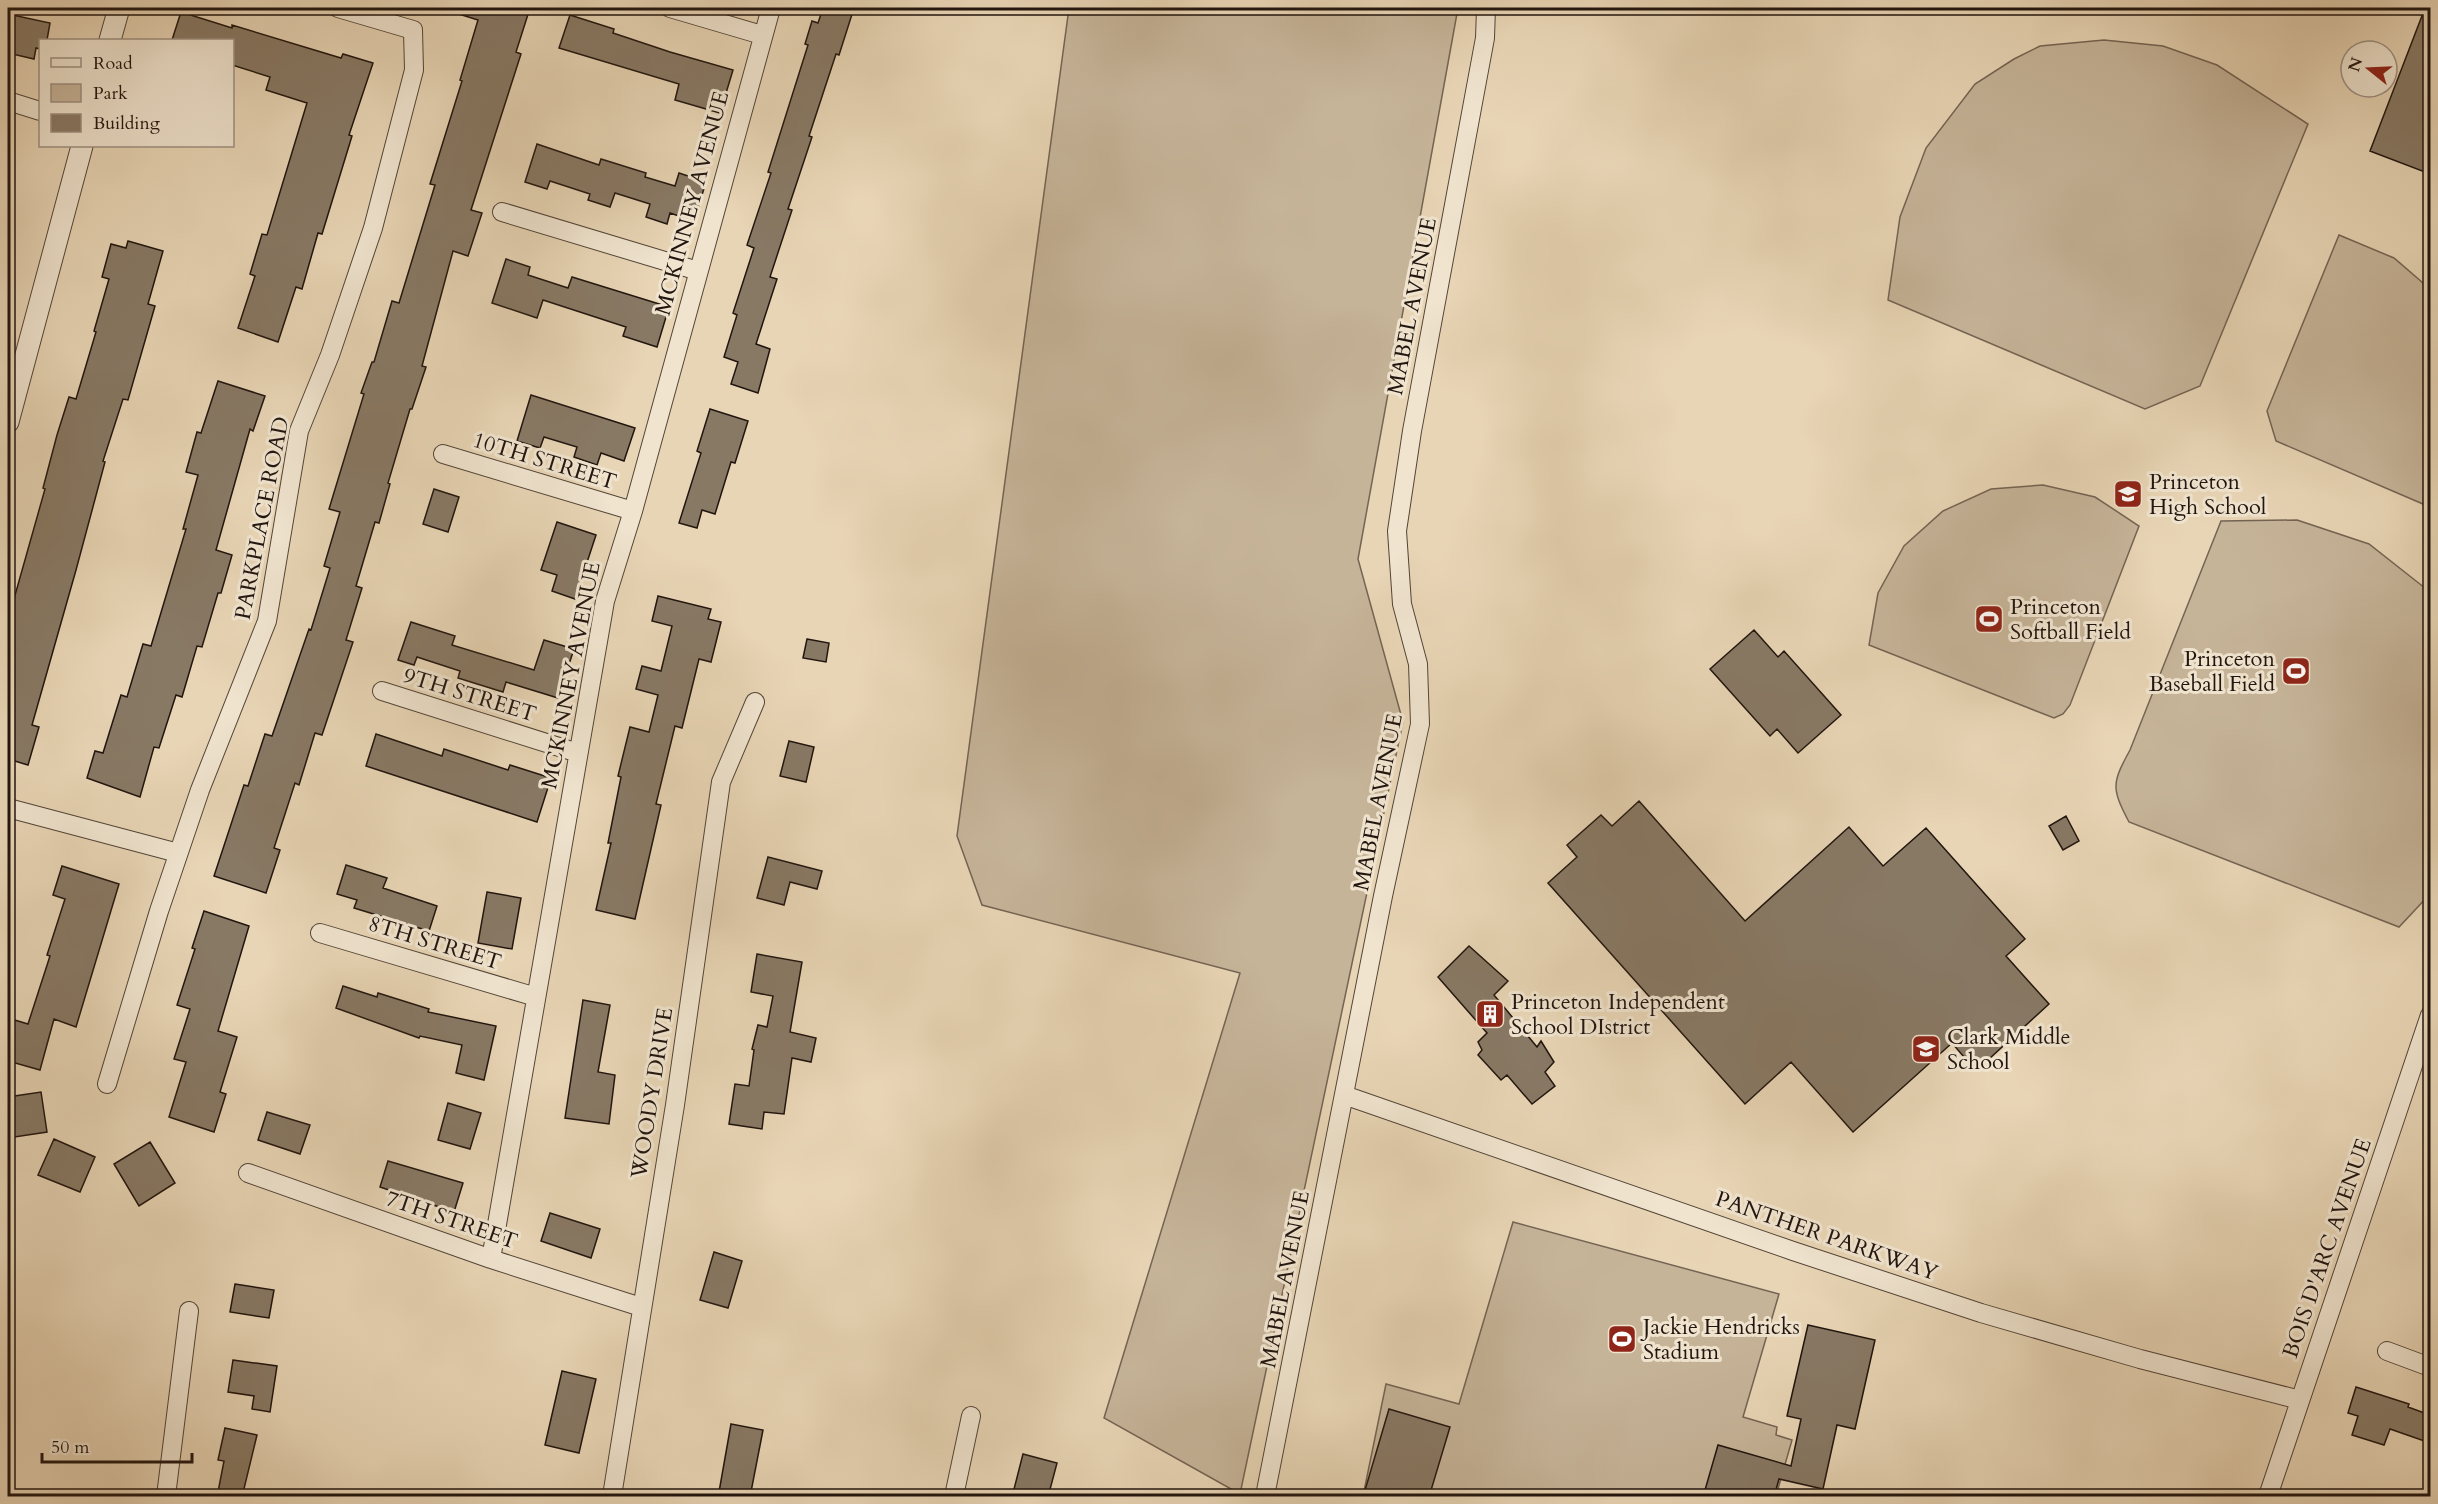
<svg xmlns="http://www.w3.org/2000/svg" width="2438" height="1504" font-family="Cardo,serif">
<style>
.green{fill:#c6b499;stroke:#746454;stroke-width:1.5}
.building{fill:#887965;stroke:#21150f;stroke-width:1.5}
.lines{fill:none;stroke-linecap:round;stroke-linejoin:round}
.minor-casing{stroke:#534538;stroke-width:20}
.tertiary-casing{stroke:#534538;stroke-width:23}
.minor{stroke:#f0e4cf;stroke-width:18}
.tertiary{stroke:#f0e4cf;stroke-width:21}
.labels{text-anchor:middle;stroke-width:6;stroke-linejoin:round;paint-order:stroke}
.street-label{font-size:22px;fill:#21150f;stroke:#f0e4cf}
.poi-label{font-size:22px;fill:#21150f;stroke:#f0e4cf;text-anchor:start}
</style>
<rect width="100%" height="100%" fill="#e8d5b5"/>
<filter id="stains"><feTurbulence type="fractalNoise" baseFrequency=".00333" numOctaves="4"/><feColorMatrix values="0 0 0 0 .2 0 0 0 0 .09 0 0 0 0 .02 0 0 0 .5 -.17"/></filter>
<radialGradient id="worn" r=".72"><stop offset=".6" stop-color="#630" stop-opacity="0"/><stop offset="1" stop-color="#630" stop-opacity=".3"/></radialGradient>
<path class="green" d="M1069,8H1458L1358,559L1403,722L1240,1494L1104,1418L1240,973L982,905L957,836Z
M2104,40L2163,46L2217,65L2308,124L2200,386L2145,409L1888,300L1900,217L1926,148L1975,84L2014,59L2040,46Z
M2339,235L2394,258L2430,289V507L2276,441L2267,411Z
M2043,485L2095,497L2139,526L2070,705L2063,714L2054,718L1869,645L1878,593L1904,546L1943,511L1991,489Z
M2297,520L2369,544L2430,592V894L2399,927L2129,822C2111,788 2112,783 2130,750L2221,521Z
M1513,1222L1779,1294L1743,1417L1777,1427L1776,1435L1792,1440L1776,1496H1363L1386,1384L1459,1404Z"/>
<path class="building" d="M449,8H530L516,52L521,54L471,210L482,213L468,256L453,251L422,366L426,367L412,409H410L388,483L390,484L379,523L375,522L356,586L362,588L346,640L353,642L322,735L315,733L299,785L295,783L274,848L280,850L266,893L214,876L244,785L248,786L265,734L272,736L309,629L311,630L330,568L324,566L340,512L329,509L364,394L361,393L372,362H374L392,301L399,303L435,185L430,184L462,81L460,80L478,20L449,11Z
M823,8H854L839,55L836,54L809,136L812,137L788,209L792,210L770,277L777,279L756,344L770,349L758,393L731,384L738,362L724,357L737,315L733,313L754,248L747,245L771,173L768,172L808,45L805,44L812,21L818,23Z
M2425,8H2430V174L2370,151Z
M181,12L232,28V25L341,58L343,54L373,63L349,135L352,136L322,234L318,233L302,289L296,287L278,342L238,328L255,276L250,274L262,234L267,235L307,103L266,90L270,77L232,65V40H172Z
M8,14L50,23L47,40H40V49L36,48L34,59L8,53Z
M570,15L614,29L613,33L670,52L733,70L720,113L675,100L679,84L559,48Z
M537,144L599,165L601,159L646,173L645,177L675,186L679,173L706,182L694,221L670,213L667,224L646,217L650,204L615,193L610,207L588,200L590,194L550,181L547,189L525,182Z
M128,241L163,251L148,304L155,306L128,400L123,399L103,461L105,462L76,570L32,725L39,727L28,765L8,759V620L45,489L43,488L57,435L69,397L76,399L96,332L94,331L109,279L102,277L111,244L126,248Z
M506,259L530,267L528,275L568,288L572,277L669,307L657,347L623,336L626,327L543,300L537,318L492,303Z
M218,381L265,396L253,431L250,429L216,550L232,555L221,593H218L202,647L197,646L182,697L176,695L159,748L154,747L140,797L87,778L95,751L103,753L121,695L127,697L143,644L151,646L186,529H183L198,475L186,472L197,432L201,433Z
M531,395L635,428L624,461L601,453L597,465L574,457L577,447L544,437L540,448L517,441Z
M710,409L748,421L735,463L731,462L715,514L702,510L697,528L679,523L701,453L697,451Z
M434,489L459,497L448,532L423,524Z
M557,522L596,535L575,599L552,591L557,575L541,570Z
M658,596L711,609L708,619L721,622L711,662L699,659L682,728L675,726L656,804L661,805L635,919L596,910L611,843H608L621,777L618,776L630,727L649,732L658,695L636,689L642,666L661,671L672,626L652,621Z
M411,622L455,636L452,645L534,670L544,640L574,649L558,698L506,682L503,692L458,678L460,671L417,657L414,665L398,660Z
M1754,630L1778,657L1784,651L1841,715L1798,753L1777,729L1770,736L1710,669Z
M807,639L829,643L826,662L803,658Z
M376,734L442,756L444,749L508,770L510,765L551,778L537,822L366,766Z
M789,741L814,747L806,782L780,776Z
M1639,801L1745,921L1849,827L1883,866L1926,828L2025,939L2006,956L2049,1004L1976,1071L1952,1043L1853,1132L1791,1062L1745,1104L1548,883L1577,857L1567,845L1601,815L1612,826Z
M2066,816L2079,841L2063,850L2049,826Z
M768,857L822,871L817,889L790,882L784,905L757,898Z
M346,865L387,878L383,888L437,906L429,931L354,908L357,900L337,894Z
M62,866L119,884L76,1027L54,1019L40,1070L8,1061V1018L28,1024L50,956L47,955L65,899L53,895Z
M487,892L521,898L512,949L478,943Z
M204,911L249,926L218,1031L237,1037L220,1092L226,1094L214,1132L169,1117L186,1062L174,1059L190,1009L177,1005L195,949L192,948Z
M1469,946L1508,981L1494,995L1537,1047L1541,1041L1554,1062L1545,1072L1555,1086L1532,1104L1507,1075L1501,1080L1478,1055L1482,1050L1478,1042L1487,1033L1438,977Z
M757,954L802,962L790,1032L816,1038L811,1062L792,1058L784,1114L764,1112L762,1129L729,1124L735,1084L749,1086L754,1050L752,1049L758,1025L767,1027L773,996L751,992Z
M343,986L377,997L378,993L429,1009L428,1012L496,1026L484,1080L456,1073L462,1045L420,1036L419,1038L336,1008Z
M583,1000L610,1005L598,1072L615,1075L609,1124L565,1118Z
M41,1092L47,1132L8,1138V1097Z
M448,1103L481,1113L470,1149L438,1140Z
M267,1112L310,1125L300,1154L258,1140Z
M54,1139L95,1157L80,1192L38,1175Z
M150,1142L175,1183L139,1206L114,1164Z
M388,1161L463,1183L454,1212L380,1187Z
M550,1213L600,1229L591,1258L541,1241Z
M714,1252L742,1261L728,1308L700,1300Z
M235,1284L274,1290L269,1318L230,1312Z
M1808,1325L1875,1340L1855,1429L1837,1425L1823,1489L1779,1479L1774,1497H1703L1718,1445L1791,1466L1801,1419L1787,1416Z
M233,1360L277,1366L270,1412L252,1409L254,1396L228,1392Z
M562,1371L596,1379L579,1453L545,1445Z
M2356,1387L2409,1404L2408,1407L2430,1415V1443L2390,1429L2384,1445L2352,1435L2358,1416L2348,1413Z
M1389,1409L1450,1427L1429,1497H1363Z
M731,1424L763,1430L750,1497L719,1492Z
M225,1428L257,1435L242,1497H217L224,1461L218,1460Z
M1023,1454L1057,1463L1048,1497H1012Z"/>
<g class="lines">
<g class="minor-casing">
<path id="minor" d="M670,8L762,35
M8,101L40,111
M502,212L698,271
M443,454L633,511
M382,691L578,753
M8,808L178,853
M320,933L536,997
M107,1084L159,911L200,790L267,621L299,431L330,355L373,228L414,70L413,30L338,8
M1344,1095L1793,1251L1981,1313L2140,1359L2300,1400
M248,1173L491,1259L641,1307
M491,1259L605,601L633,511L771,8
M2387,1351L2430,1367
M166,1496L189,1311
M612,1496L675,1105L721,782L755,702
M954,1496L971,1416
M1265,1496L1383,896L1420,724L1418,664L1402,604L1397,531L1412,431L1485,38L1486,8
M2268,1496L2430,1015"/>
</g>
<g class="tertiary-casing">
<path id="tertiary" d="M110,40L119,8
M8,422L82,146"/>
</g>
<use href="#minor" class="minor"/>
<use href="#tertiary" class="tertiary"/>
</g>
<defs>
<g id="school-square" transform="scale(1.5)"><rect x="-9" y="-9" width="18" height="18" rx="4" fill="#8f2418" stroke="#f0e4cf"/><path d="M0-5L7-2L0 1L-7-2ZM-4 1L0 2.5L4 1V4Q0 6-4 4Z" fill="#fff"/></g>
<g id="stadium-square" transform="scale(1.5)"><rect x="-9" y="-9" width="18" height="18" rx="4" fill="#8f2418" stroke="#f0e4cf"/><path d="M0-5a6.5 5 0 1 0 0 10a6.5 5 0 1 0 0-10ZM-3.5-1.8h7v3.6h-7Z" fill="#fff"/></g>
<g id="building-square" transform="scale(1.5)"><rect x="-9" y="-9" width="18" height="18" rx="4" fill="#8f2418" stroke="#f0e4cf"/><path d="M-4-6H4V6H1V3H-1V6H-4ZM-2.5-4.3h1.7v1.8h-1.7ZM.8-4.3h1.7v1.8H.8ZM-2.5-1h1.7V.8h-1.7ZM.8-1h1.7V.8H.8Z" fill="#fff"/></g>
</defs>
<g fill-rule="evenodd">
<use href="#school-square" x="2128" y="494"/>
<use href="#stadium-square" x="1989" y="619"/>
<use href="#stadium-square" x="2296" y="671"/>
<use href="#building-square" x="1490" y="1014"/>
<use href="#school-square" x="1926" y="1049"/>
<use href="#stadium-square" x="1622" y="1339"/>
</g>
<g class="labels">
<g class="street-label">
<text transform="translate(691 203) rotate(-75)" y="8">MCKINNEY AVENUE</text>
<text transform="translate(1411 306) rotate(-79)" y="8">MABEL AVENUE</text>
<text transform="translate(545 460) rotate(17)" y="8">10TH STREET</text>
<text transform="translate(261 518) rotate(-79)" y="8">PARKPLACE ROAD</text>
<text transform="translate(570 675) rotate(-79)" y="8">MCKINNEY AVENUE</text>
<text transform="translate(470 694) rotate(17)" y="8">9TH STREET</text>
<text transform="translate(1377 802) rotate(-79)" y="8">MABEL AVENUE</text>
<text transform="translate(435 942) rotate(17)" y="8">8TH STREET</text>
<text transform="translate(651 1093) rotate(-81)" y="8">WOODY DRIVE</text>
<text transform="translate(452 1219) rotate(19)" y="8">7TH STREET</text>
<text transform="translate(1827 1235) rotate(19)" y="8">PANTHER PARKWAY</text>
<text transform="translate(2326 1248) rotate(-71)" y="8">BOIS D'ARC AVENUE</text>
<text transform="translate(1284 1279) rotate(-79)" y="8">MABEL AVENUE</text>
</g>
<g class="poi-label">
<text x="2149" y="489">Princeton<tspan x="2149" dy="25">High School</tspan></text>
<text x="2010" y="614">Princeton<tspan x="2010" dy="25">Softball Field</tspan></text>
<text x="2275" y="666" text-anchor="end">Princeton<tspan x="2275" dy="25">Baseball Field</tspan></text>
<text x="1511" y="1009">Princeton Independent<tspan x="1511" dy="25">School DIstrict</tspan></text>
<text x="1947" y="1044">Clark Middle<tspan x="1947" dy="25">School</tspan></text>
<text x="1643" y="1334">Jackie Hendricks<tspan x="1643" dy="25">Stadium</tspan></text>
</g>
</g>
<rect width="2438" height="1504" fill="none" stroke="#e8d5b5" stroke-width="30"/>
<rect x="9" y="9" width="2420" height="1486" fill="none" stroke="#21150f" stroke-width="3"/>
<rect x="15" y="15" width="2408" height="1474" fill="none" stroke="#21150f" stroke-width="1.5"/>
<rect x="39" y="39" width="195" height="108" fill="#f0e4cf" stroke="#9d9182" stroke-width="1.5"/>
<rect x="51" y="58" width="30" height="9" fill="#f0e4cf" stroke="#9d9182" stroke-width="1.5"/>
<text x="93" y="69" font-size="18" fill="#21150f">Road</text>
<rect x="51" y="84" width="30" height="18" fill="#c6b499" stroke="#9d9182" stroke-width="1.5"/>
<text x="93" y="99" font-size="18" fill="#21150f">Park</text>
<rect x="51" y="114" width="30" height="18" fill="#887965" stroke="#9d9182" stroke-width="1.5"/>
<text x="93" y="129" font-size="18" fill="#21150f">Building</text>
<g transform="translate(2369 69) rotate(288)"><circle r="28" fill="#f0e4cf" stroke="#9d9182" stroke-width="1.5"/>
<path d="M0-4.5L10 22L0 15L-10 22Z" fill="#8f2418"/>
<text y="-9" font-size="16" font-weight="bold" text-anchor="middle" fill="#21150f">N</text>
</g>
<path d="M42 1453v9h150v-9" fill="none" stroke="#21150f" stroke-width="3"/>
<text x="51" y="1453" font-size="18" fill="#21150f" stroke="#f0e4cf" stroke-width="4.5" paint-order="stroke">50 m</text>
<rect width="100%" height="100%" filter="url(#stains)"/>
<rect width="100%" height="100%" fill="url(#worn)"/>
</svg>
